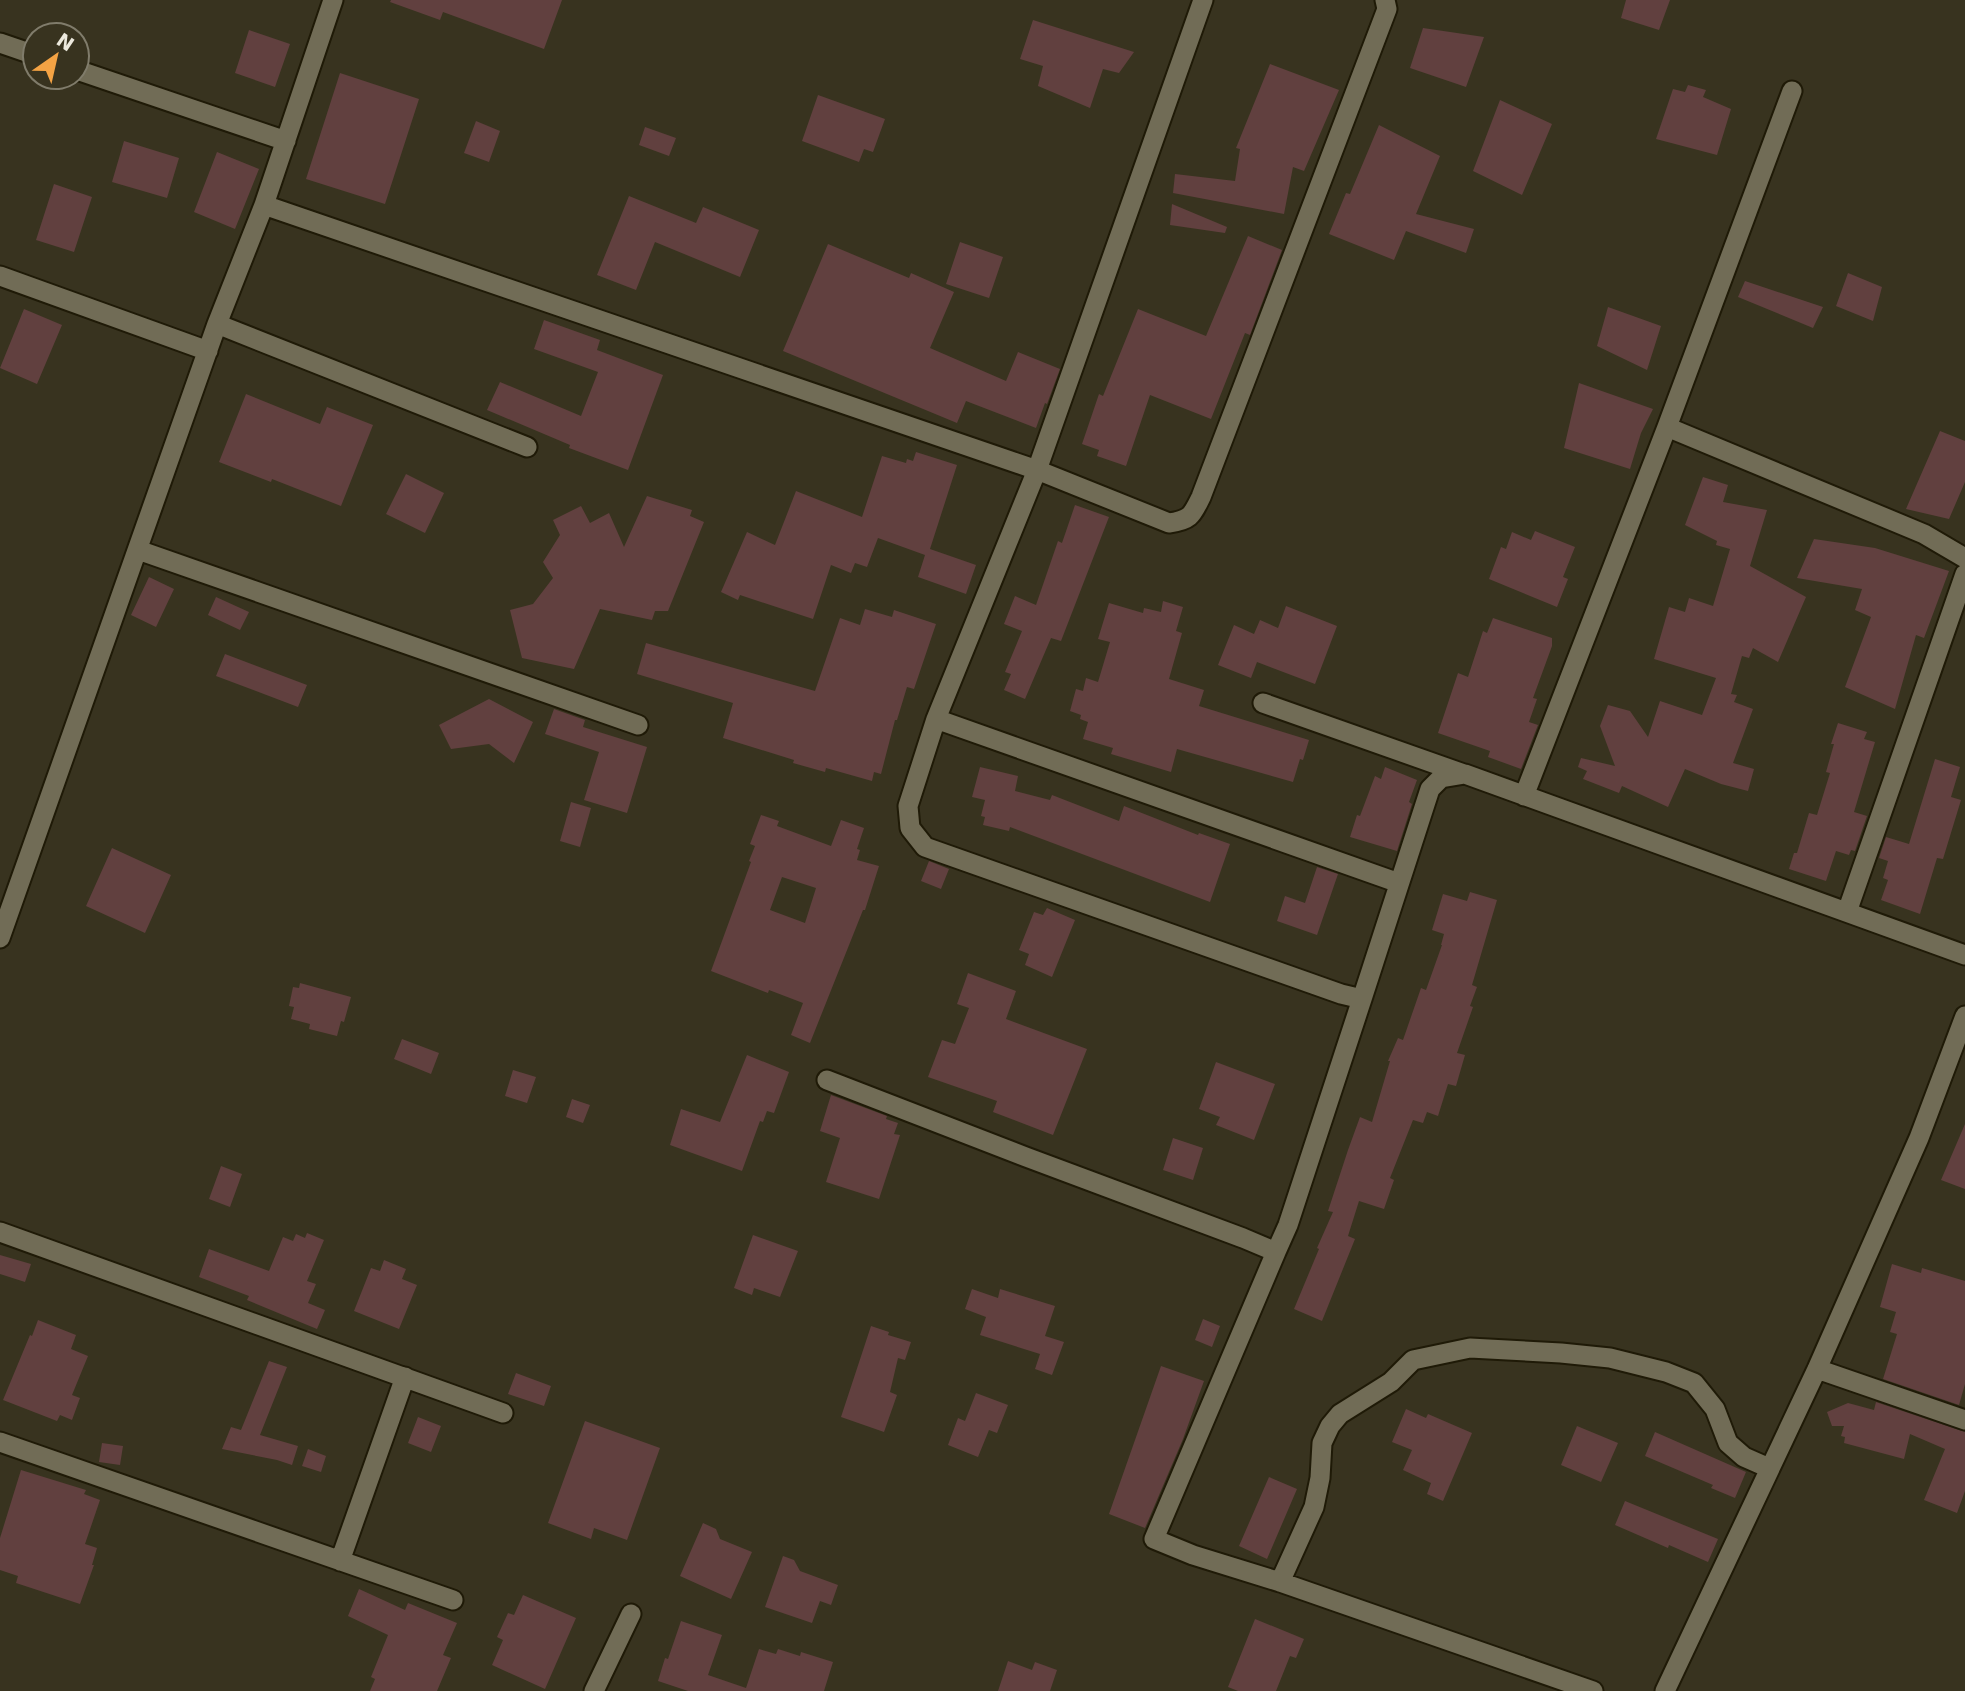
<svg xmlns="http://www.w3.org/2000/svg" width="1965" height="1691" font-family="'DejaVu Sans',sans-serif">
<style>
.building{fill:#61403f;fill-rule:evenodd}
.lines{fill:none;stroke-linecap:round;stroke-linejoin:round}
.minor-casing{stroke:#1f1a07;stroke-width:23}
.minor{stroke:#716c56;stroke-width:19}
</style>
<rect width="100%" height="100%" fill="#38331f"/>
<path class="building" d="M391,0H562L544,49L443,12L440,20L390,2Z
M1626,0H1670L1659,30L1621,18Z
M1033,20L1134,52L1119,73L1103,69L1090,108L1038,86L1043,66L1020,59Z
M1423,28L1484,37L1466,87L1410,68Z
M249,30L290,44L275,87L235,73Z
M1270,64L1339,90L1304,171L1293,167L1284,214L1173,193L1175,174L1235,181L1240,149L1236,148Z
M340,73L419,99L385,204L306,179Z
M1688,85L1706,90L1703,97L1731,109L1717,155L1656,139L1673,89L1685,92Z
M818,95L885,119L873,152L864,149L859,162L802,141Z
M1500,100L1552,124L1522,195L1473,171Z
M476,121L500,131L489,162L464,153Z
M1379,125L1440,156L1416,214L1474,229L1466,253L1406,231L1394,260L1329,234L1346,193L1350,194Z
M645,127L676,138L669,156L639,145Z
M124,141L179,158L167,198L112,182Z
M217,152L259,169L235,229L194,212Z
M54,184L92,197L74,252L36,240Z
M629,196L696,223L703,207L759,230L740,277L655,242L636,290L597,275Z
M1172,204L1227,227L1225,233L1170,225Z
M1248,236L1282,250L1250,335L1245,333L1211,419L1150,395L1126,466L1097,456L1099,450L1082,444L1099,394L1103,396L1138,309L1206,336Z
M960,242L1003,257L989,298L946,284Z
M828,244L909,278L911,273L954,292L930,348L1006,381L1018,352L1060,369L1047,404L1045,403L1036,428L966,401L957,423L783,351Z
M1848,273L1882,287L1873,321L1836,306Z
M1745,281L1823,307L1813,328L1738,297Z
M1608,307L1661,326L1647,370L1597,346Z
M24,309L62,325L37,384L0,368Z
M544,320L600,340L597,350L663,375L628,470L569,448L570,445L487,410L500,382L581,416L598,372L534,349Z
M1579,383L1653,409L1641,433L1630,469L1564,448Z
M246,394L320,424L327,407L373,425L341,506L272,479L271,482L219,462Z
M1940,431L1965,441V482L1949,519L1906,509Z
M916,452L957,465L930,549L976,565L966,594L918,577L925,555L878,538L867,567L855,563L851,573L831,565L813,619L740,595L738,600L721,592L747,532L775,545L796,491L862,517L882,456L906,463L907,459L913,461Z
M406,474L444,493L425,533L386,514Z
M1703,477L1728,485L1723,502L1767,510L1750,566L1806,597L1778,662L1753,648L1749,658L1742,656L1731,694L1737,695L1734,702L1753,709L1733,763L1754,769L1748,791L1721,784L1685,769L1668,807L1622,786L1619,793L1583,779L1587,771L1578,767L1581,758L1615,766L1600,726L1608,705L1630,711L1648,737L1660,701L1702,715L1716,678L1654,659L1669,607L1685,612L1689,598L1713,606L1730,549L1716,545L1717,541L1685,525Z
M647,496L692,510L690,516L704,522L668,611H655L652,620L600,609L574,669L522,658L510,610L533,604L553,578L543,562L560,535L553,520L581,506L590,523L609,513L624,547Z
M1075,505L1109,517L1061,641L1051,638L1025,699L1004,690L1011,674L1005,672L1022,631L1004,624L1015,596L1036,605L1058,541L1062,543Z
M1535,531L1575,547L1563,577L1568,579L1557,607L1489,579L1501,547L1506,549L1512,532L1531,540Z
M1814,539L1875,548L1949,571L1924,638L1916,635L1895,709L1845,687L1871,617L1855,610L1862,589L1797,578Z
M149,577L174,589L156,627L131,615Z
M216,597L249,612L240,630L208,615Z
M1163,601L1183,607L1176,631L1182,633L1169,679L1204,690L1199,706L1309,740L1303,760L1300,759L1293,782L1177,749L1171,772L1111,754L1113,748L1083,739L1088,722L1080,719L1081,715L1070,711L1076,689L1083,691L1086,678L1098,682L1110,642L1098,639L1109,603L1143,613L1144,608L1161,612Z
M1286,606L1337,626L1315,684L1257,662L1251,678L1218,665L1234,625L1254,634L1260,620L1278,628Z
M865,609L892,617L894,610L936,624L914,689L907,687L897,720H895L881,774L874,772L872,781L826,768L825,772L793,763L794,760L723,738L733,703L637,674L646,643L815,691L840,618L860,625Z
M1493,618L1552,638V646L1533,698L1537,699L1529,722L1538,725L1521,769L1488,757L1490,751L1438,733L1458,673L1468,677L1483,631L1487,633Z
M225,654L307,685L298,707L216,676Z
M489,699L533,722L514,763L489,744L451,749L439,725Z
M554,709L585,720L583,727L647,747L627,813L584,800L599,752L545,734Z
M1838,723L1867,732L1864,739L1875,742L1854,812L1867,816L1855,851L1851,850L1849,855L1836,851L1826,881L1789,869L1794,853H1797L1809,813L1817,815L1830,773L1826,772L1834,744H1831Z
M1935,759L1960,767L1951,797L1961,800L1943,859L1937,858L1920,914L1881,900L1888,880L1883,878L1888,861L1879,858L1886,837L1909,844Z
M980,767L1018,776L1015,791L1050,800L1052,795L1119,821L1124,806L1198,835L1199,833L1230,844L1210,902L1010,827L1009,831L983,825L985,817L981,816L985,800L972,797Z
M1385,767L1417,780L1409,802L1412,804L1397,851L1350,837L1357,815L1360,816L1375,776L1381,779Z
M571,802L591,808L580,847L560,841Z
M761,815L779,821L777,826L831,846L841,820L864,828L857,849L860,850L857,860L879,866L865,910H863L810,1043L791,1035L803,1003L769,990L768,993L711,971L751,862L749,861L755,846L750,844ZM782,877L816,888L805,923L770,910Z
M112,848L171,875L145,933L86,906Z
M929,861L949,869L941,889L921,881Z
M1317,867L1338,874L1317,935L1277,921L1285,896L1305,903Z
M1470,892L1497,900L1472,985L1477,987L1470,1006L1473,1007L1457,1053L1465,1055L1456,1086L1448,1084L1438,1116L1427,1112L1423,1123L1413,1120L1390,1178L1394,1180L1384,1209L1359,1201L1348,1236L1355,1239L1322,1321L1294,1309L1319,1249L1317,1248L1333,1212L1328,1211L1348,1150L1360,1117L1372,1122L1390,1061H1388L1398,1038L1403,1040L1421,988L1426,990L1442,945H1441L1444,934L1432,930L1443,894L1467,901Z
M1047,908L1075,920L1052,977L1025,965L1029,954L1019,950L1034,912L1043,915Z
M968,973L1016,991L1006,1019L1087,1049L1053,1135L993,1112L997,1101L928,1077L942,1040L955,1044L969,1008L957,1004Z
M300,983L351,997L344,1022L341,1021L337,1036L309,1029L310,1024L291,1019L294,1007L289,1006L293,987L299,988Z
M402,1039L439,1053L431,1074L394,1059Z
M747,1055L789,1072L774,1113L767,1111L763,1122L760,1121L742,1171L670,1145L681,1109L720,1122Z
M1216,1062L1275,1084L1254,1140L1216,1125L1220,1117L1199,1109Z
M513,1070L536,1077L527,1103L505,1096Z
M831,1095L887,1116L886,1119L898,1123L894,1134L900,1135L879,1199L826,1182L840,1138L820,1131Z
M572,1099L590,1105L583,1123L566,1117Z
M1965,1124V1189L1941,1180Z
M1173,1138L1203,1148L1193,1180L1163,1170Z
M221,1166L242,1174L230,1207L209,1199Z
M307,1233L324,1240L307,1281L316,1284L308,1303L325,1310L317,1329L247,1300L249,1296L199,1277L209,1249L269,1271L283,1237L293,1241L296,1234L305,1238Z
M753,1235L798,1251L780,1297L754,1288L752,1295L734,1288Z
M0,1255L31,1264L25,1282L0,1274Z
M384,1260L406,1269L402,1279L417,1285L399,1329L354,1311L371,1268L380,1271Z
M1892,1264L1921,1273L1922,1268L1965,1281V1384L1959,1405L1883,1379L1897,1334L1890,1332L1896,1312L1880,1307Z
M972,1289L998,1298L1000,1289L1055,1306L1045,1336L1064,1342L1052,1375L1035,1369L1040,1354L980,1335L986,1317L965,1309Z
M1203,1319L1220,1326L1212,1347L1195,1340Z
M38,1320L76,1335L71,1349L88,1356L72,1395L80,1398L72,1420L60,1415L57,1421L3,1400L30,1335L32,1336Z
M871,1326L889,1332L888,1335L911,1342L905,1360L898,1358L890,1392L897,1395L884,1432L841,1417Z
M269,1361L287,1367L260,1435L298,1446L292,1465L277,1460L222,1449L231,1427L241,1430Z
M1161,1366L1204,1381L1183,1439L1145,1528L1109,1514Z
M516,1373L551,1386L544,1406L508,1394Z
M976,1393L1008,1405L997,1433L989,1430L978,1457L948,1445L958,1418L965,1421Z
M1876,1402L1965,1432V1491L1957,1513L1924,1500L1945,1449L1910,1434L1904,1459L1844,1443L1845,1437L1841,1436L1844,1426H1832L1827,1412L1848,1403L1874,1410Z
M1406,1409L1426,1418L1428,1414L1472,1433L1443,1501L1427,1494L1431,1483L1403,1470L1412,1450L1392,1442Z
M418,1417L441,1426L431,1452L408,1443Z
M585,1421L660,1448L627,1540L594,1528L591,1539L548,1523Z
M1577,1426L1618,1443L1601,1482L1561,1465Z
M1655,1432L1746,1472L1735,1498L1711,1488L1713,1485L1645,1456Z
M102,1443L123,1446L120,1465L99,1462Z
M308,1449L326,1456L321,1472L302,1466Z
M21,1470L86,1490L84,1494L100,1500L85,1544L97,1548L92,1565H94L80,1604L16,1583L18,1576L0,1570V1538Z
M1269,1477L1297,1489L1267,1559L1239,1546Z
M1625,1501L1718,1539L1708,1562L1669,1545L1668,1548L1615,1525Z
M703,1523L716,1529L720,1539L752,1552L731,1599L680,1576Z
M783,1556L794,1560L800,1571L838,1585L831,1605L820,1601L812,1623L765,1607Z
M359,1589L405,1610L408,1603L457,1623L443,1655L451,1658L437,1691H370L375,1679L371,1677L388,1635L348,1616Z
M523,1595L576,1618L545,1689L492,1665L503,1640L497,1637L508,1613L514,1615Z
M1255,1619L1304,1639L1296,1658L1290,1656L1276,1691H1238L1228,1687Z
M681,1621L722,1635L708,1675L746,1688L759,1649L776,1654L778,1649L800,1656L801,1652L833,1662L824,1691H688L658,1681L665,1658L668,1659Z
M1008,1661L1032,1670L1035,1662L1057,1670L1050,1691H998Z"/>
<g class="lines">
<g class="minor-casing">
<path id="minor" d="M1203,0L1037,470L936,719L908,806L910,828L925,847L1341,994L1362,999L1430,789L1441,778L1465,774L1965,955
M0,43L35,55
M77,70L286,141
M264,205L1037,470L1169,523C1191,520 1192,515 1201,497L1387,9L1385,0
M0,276L208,351
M217,324L527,447
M1667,427L1924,534L1965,558
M138,550L638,725
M1263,703L1464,774
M936,719L1399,883
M1524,796L1667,427L1792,91
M1847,912L1965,574
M0,938L217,324L264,205L333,0
M827,1080L1026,1157L1243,1238L1276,1252L1288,1225L1362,999
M0,1232L503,1413
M1276,1252L1154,1539L1193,1555L1280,1582L1593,1691
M1817,1369L1965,1420
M0,1442L453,1600
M340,1561L405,1377
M1280,1582L1314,1507L1320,1478L1322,1443L1330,1426L1340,1414L1391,1382L1413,1360L1470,1348L1561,1353L1610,1358L1666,1372L1694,1383L1715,1409L1728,1443L1744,1457L1769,1468
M594,1691L631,1614
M1665,1691L1817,1369L1919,1138L1965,1016"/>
</g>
<use href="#minor" class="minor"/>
</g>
<g transform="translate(56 56) rotate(34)"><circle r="33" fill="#38331f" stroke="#807c6b" stroke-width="2"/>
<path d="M0-5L12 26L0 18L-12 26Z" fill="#f4a344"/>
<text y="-10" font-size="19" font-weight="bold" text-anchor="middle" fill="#ece9dd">N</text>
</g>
</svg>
